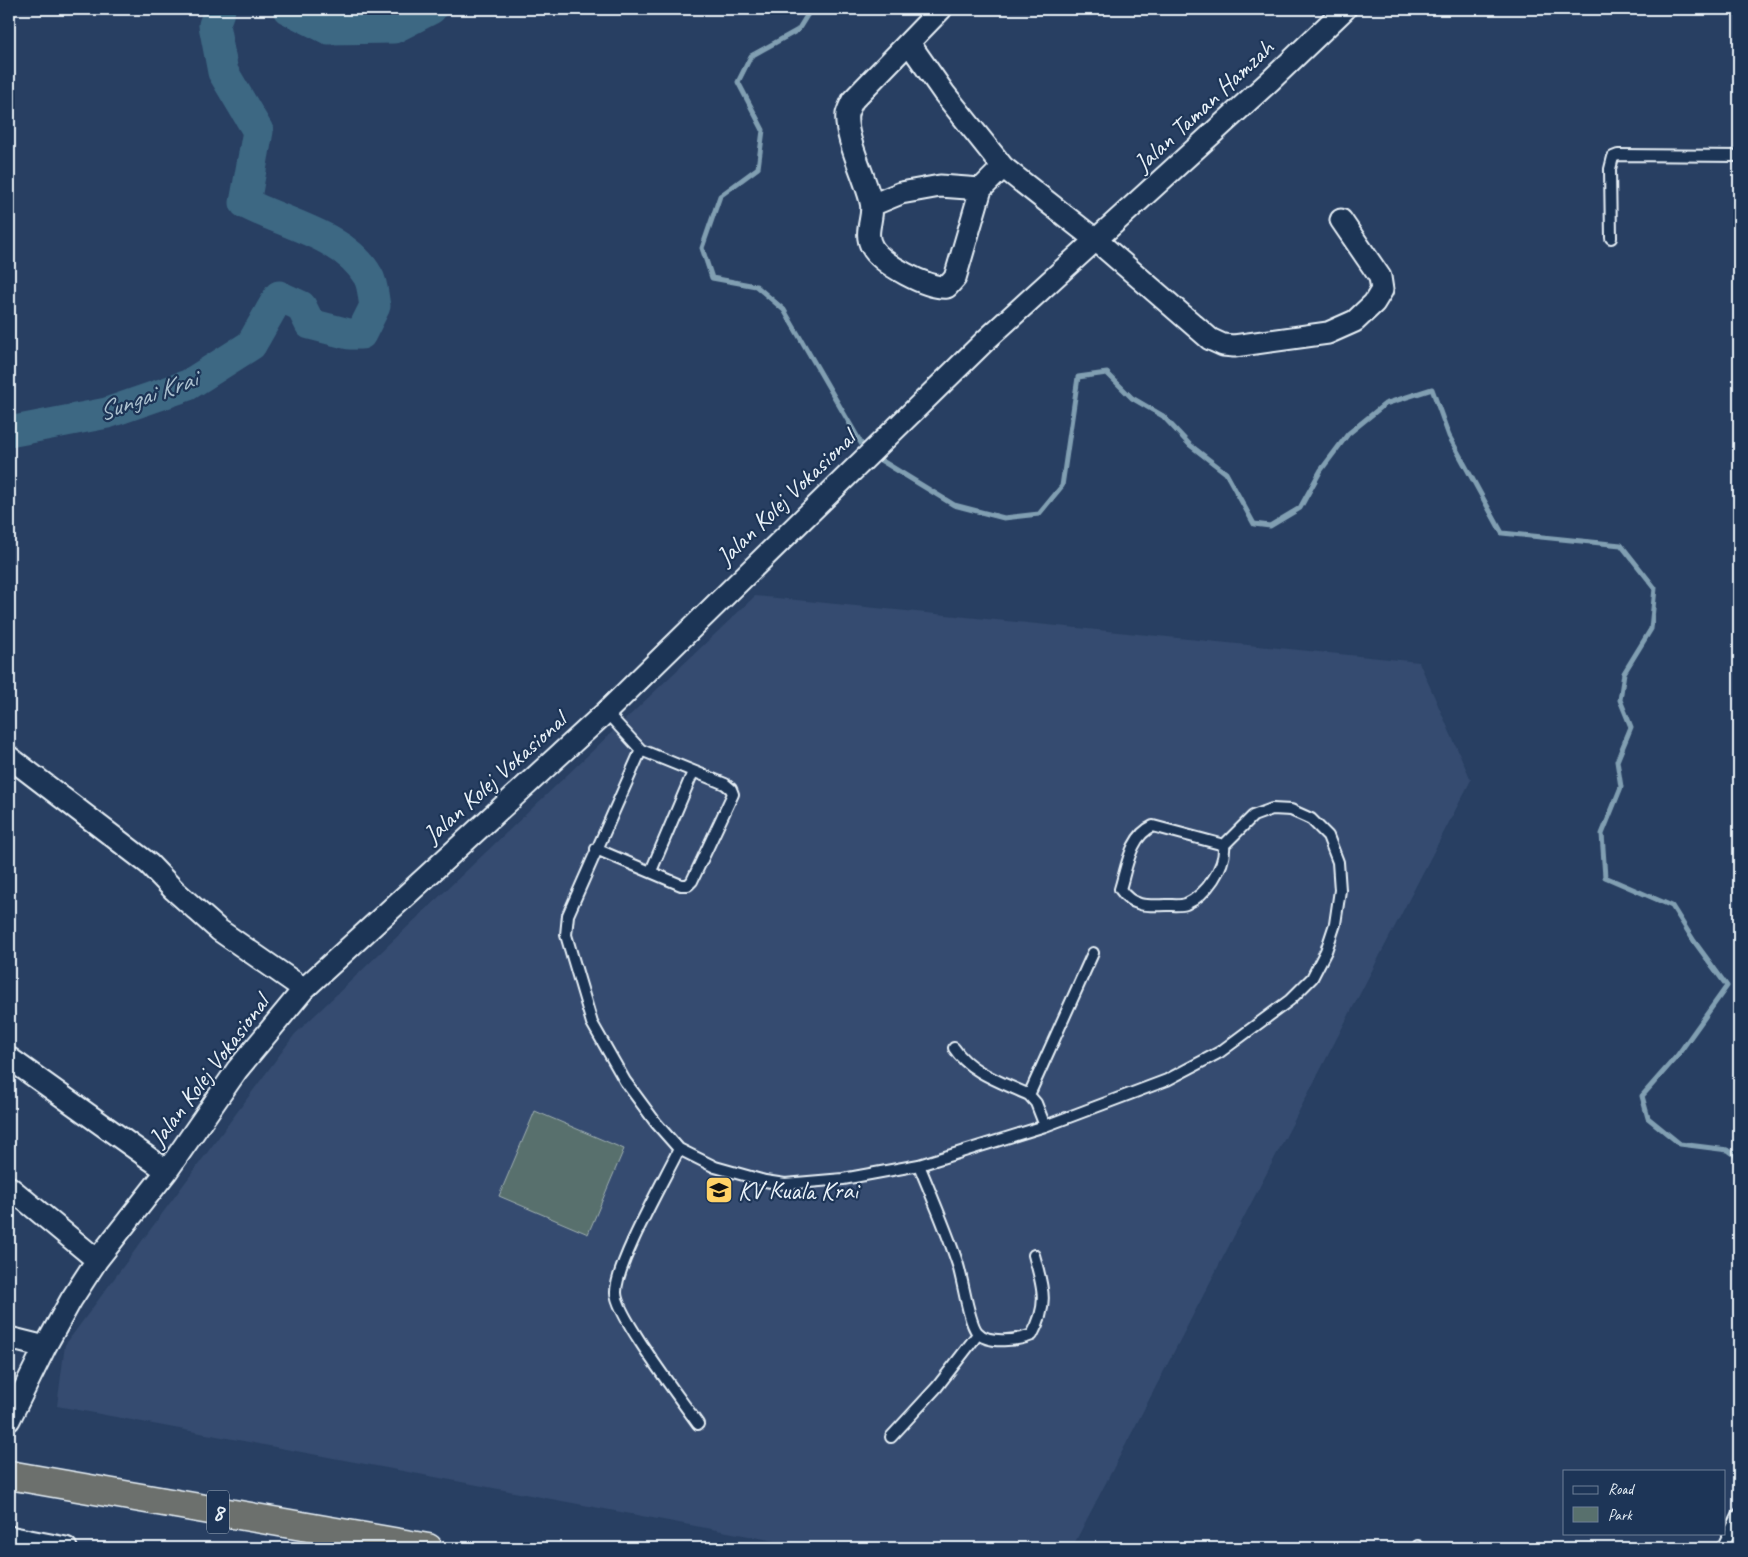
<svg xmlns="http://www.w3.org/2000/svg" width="1748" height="1557" font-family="Caveat,sans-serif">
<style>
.built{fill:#354b6f}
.green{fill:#58706d;stroke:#a0b0b2}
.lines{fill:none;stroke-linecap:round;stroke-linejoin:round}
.stream{stroke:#819fb2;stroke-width:5}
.river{stroke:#3d6883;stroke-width:31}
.lane-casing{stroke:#e8f1f8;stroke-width:14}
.street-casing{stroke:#e8f1f8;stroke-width:25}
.highway-casing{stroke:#e8f1f8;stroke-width:31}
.lane{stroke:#1d3557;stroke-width:10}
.street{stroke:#1d3557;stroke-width:21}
.highway{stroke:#6c706d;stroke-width:28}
.labels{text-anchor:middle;stroke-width:4.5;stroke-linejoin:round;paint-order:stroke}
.shield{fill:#1d3557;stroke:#abb9c8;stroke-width:1}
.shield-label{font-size:24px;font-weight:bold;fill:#e8f1f8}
.street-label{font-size:25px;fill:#e8f1f8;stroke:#1d3557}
.poi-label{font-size:25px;fill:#e8f1f8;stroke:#1d3557;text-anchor:start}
.water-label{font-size:26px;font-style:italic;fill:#acc1cf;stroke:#1d3557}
</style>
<rect width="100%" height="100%" fill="#283f62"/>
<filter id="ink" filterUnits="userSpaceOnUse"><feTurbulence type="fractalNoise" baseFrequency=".02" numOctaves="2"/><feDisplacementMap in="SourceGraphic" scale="10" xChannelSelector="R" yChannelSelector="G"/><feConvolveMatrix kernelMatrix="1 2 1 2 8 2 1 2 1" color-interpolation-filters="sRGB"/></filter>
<g filter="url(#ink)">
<path class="built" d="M755,596L1419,662L1471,780L1072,1548H812L57,1406L65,1345L295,1034Z"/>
<path class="green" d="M535,1111L624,1149L588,1234L499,1196Z"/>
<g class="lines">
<path class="stream" d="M811,9L798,30L751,56L738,82L763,130L758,168L720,196L702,248L712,278L756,286L784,310L865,450
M874,456L954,505L1004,518L1039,514L1062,486L1078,377L1107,373L1132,398L1163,416L1190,445L1226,473L1254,524L1270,526L1300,508L1321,470L1348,434L1385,404L1432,389L1449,436L1502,533L1621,545L1655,588L1651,629L1624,673L1620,700L1631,727L1617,761L1621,787L1602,834L1605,877L1672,906L1694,941L1727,986L1677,1056L1642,1096L1648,1118L1680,1144L1728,1150L1739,1158"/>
<path class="river" d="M288,9L328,29L394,28L431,9
M9,432L107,413L188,385L251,345L279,296L301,306L310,324L349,334H361L375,306C373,297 373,284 368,276C345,235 284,224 245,203L258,131L223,72L214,25L220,9"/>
<g class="lane-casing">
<path id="lane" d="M1611,238L1610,169L1613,157L1618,155L1739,156
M641,750L568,915L566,935L592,1023L625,1081L656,1123L679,1149L715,1167L765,1181L785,1184L843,1179L919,1165L1045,1126L1167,1080L1220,1052L1290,1000L1312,978L1326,951L1335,924L1340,890L1338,862L1328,836L1311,819L1291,810L1272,809L1253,816L1224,845
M1153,826L1224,845C1226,867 1206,895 1186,904C1181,906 1173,905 1167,905C1147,906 1132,907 1120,889C1127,867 1130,836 1153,826Z
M596,849L681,885H688L692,881L733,794L731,789L725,784L641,750L606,712
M651,871L693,772
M954,1048C970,1073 1004,1083 1029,1095L1036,1103L1045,1126
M1029,1095L1093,953
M679,1149C665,1178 616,1264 616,1292C615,1314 682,1401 698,1424
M919,1165C932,1197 946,1229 957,1262C963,1279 968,1321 977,1332C988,1345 1019,1340 1032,1335C1049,1304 1043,1288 1034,1255
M891,1437L937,1387L978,1334
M1417,1548L1418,1546
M1722,1548L1739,1514"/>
</g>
<g class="street-casing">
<path id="street" d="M941,9L853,100C851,104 848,110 847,114C844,136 866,179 871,202C875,217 863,232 872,247C881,264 928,289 947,287L955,278L981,189
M909,43L944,93L1003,167L1097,241L1210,339L1223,345L1234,346L1328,333L1355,321L1374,303L1382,290L1380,277L1341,220
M872,205L901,193L940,186L981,189L1003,167
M9,757L149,864L174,890L219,930L304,989
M9,1058L167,1171
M9,1187L97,1260
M9,1338L45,1347
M9,1420L45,1347L71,1300L97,1260L167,1171L237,1070L304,989L606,712L987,339L1271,80L1345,9
M9,1537L66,1548"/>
</g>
<g class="highway-casing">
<path id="highway" d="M9,1475L428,1548"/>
</g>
<use href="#lane" class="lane"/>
<use href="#street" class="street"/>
<use href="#highway" class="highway"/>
</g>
</g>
<defs>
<g id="university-square" transform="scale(1.4375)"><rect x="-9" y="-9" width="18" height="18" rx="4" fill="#ffd166" stroke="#1d3557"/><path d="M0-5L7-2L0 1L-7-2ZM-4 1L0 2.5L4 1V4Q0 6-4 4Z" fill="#111"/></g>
</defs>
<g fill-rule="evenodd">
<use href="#university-square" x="719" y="1190"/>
</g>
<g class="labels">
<rect class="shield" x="207" y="1490.5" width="22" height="43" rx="4"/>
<g class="shield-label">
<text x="218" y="1520">8</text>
</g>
<g class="street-label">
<text transform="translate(1203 105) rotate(-43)" y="9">Jalan Taman Hamzah</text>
<text transform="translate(785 497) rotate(-44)" y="9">Jalan Kolej Vokasional</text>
<text transform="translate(494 777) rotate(-42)" y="9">Jalan Kolej Vokasional</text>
<text transform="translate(208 1070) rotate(-53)" y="9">Jalan Kolej Vokasional</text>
</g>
<g class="poi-label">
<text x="738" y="1199">KV Kuala Krai</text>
</g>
<g class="water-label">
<text transform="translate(147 395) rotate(-20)" y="9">Sungai Krai</text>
</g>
</g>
<rect width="1748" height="1557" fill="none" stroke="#1d3557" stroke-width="30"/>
<rect x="15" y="15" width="1718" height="1527" fill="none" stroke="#e8f1f8" stroke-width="2" filter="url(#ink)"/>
<rect x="1563" y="1470" width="162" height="65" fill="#1d3557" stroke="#6e8097"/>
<rect x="1573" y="1486" width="25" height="8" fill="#1d3557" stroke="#6e8097"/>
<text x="1608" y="1494" font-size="15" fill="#e8f1f8">Road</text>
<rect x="1573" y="1507" width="25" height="15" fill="#58706d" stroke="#6e8097"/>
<text x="1608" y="1520" font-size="15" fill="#e8f1f8">Park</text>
</svg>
